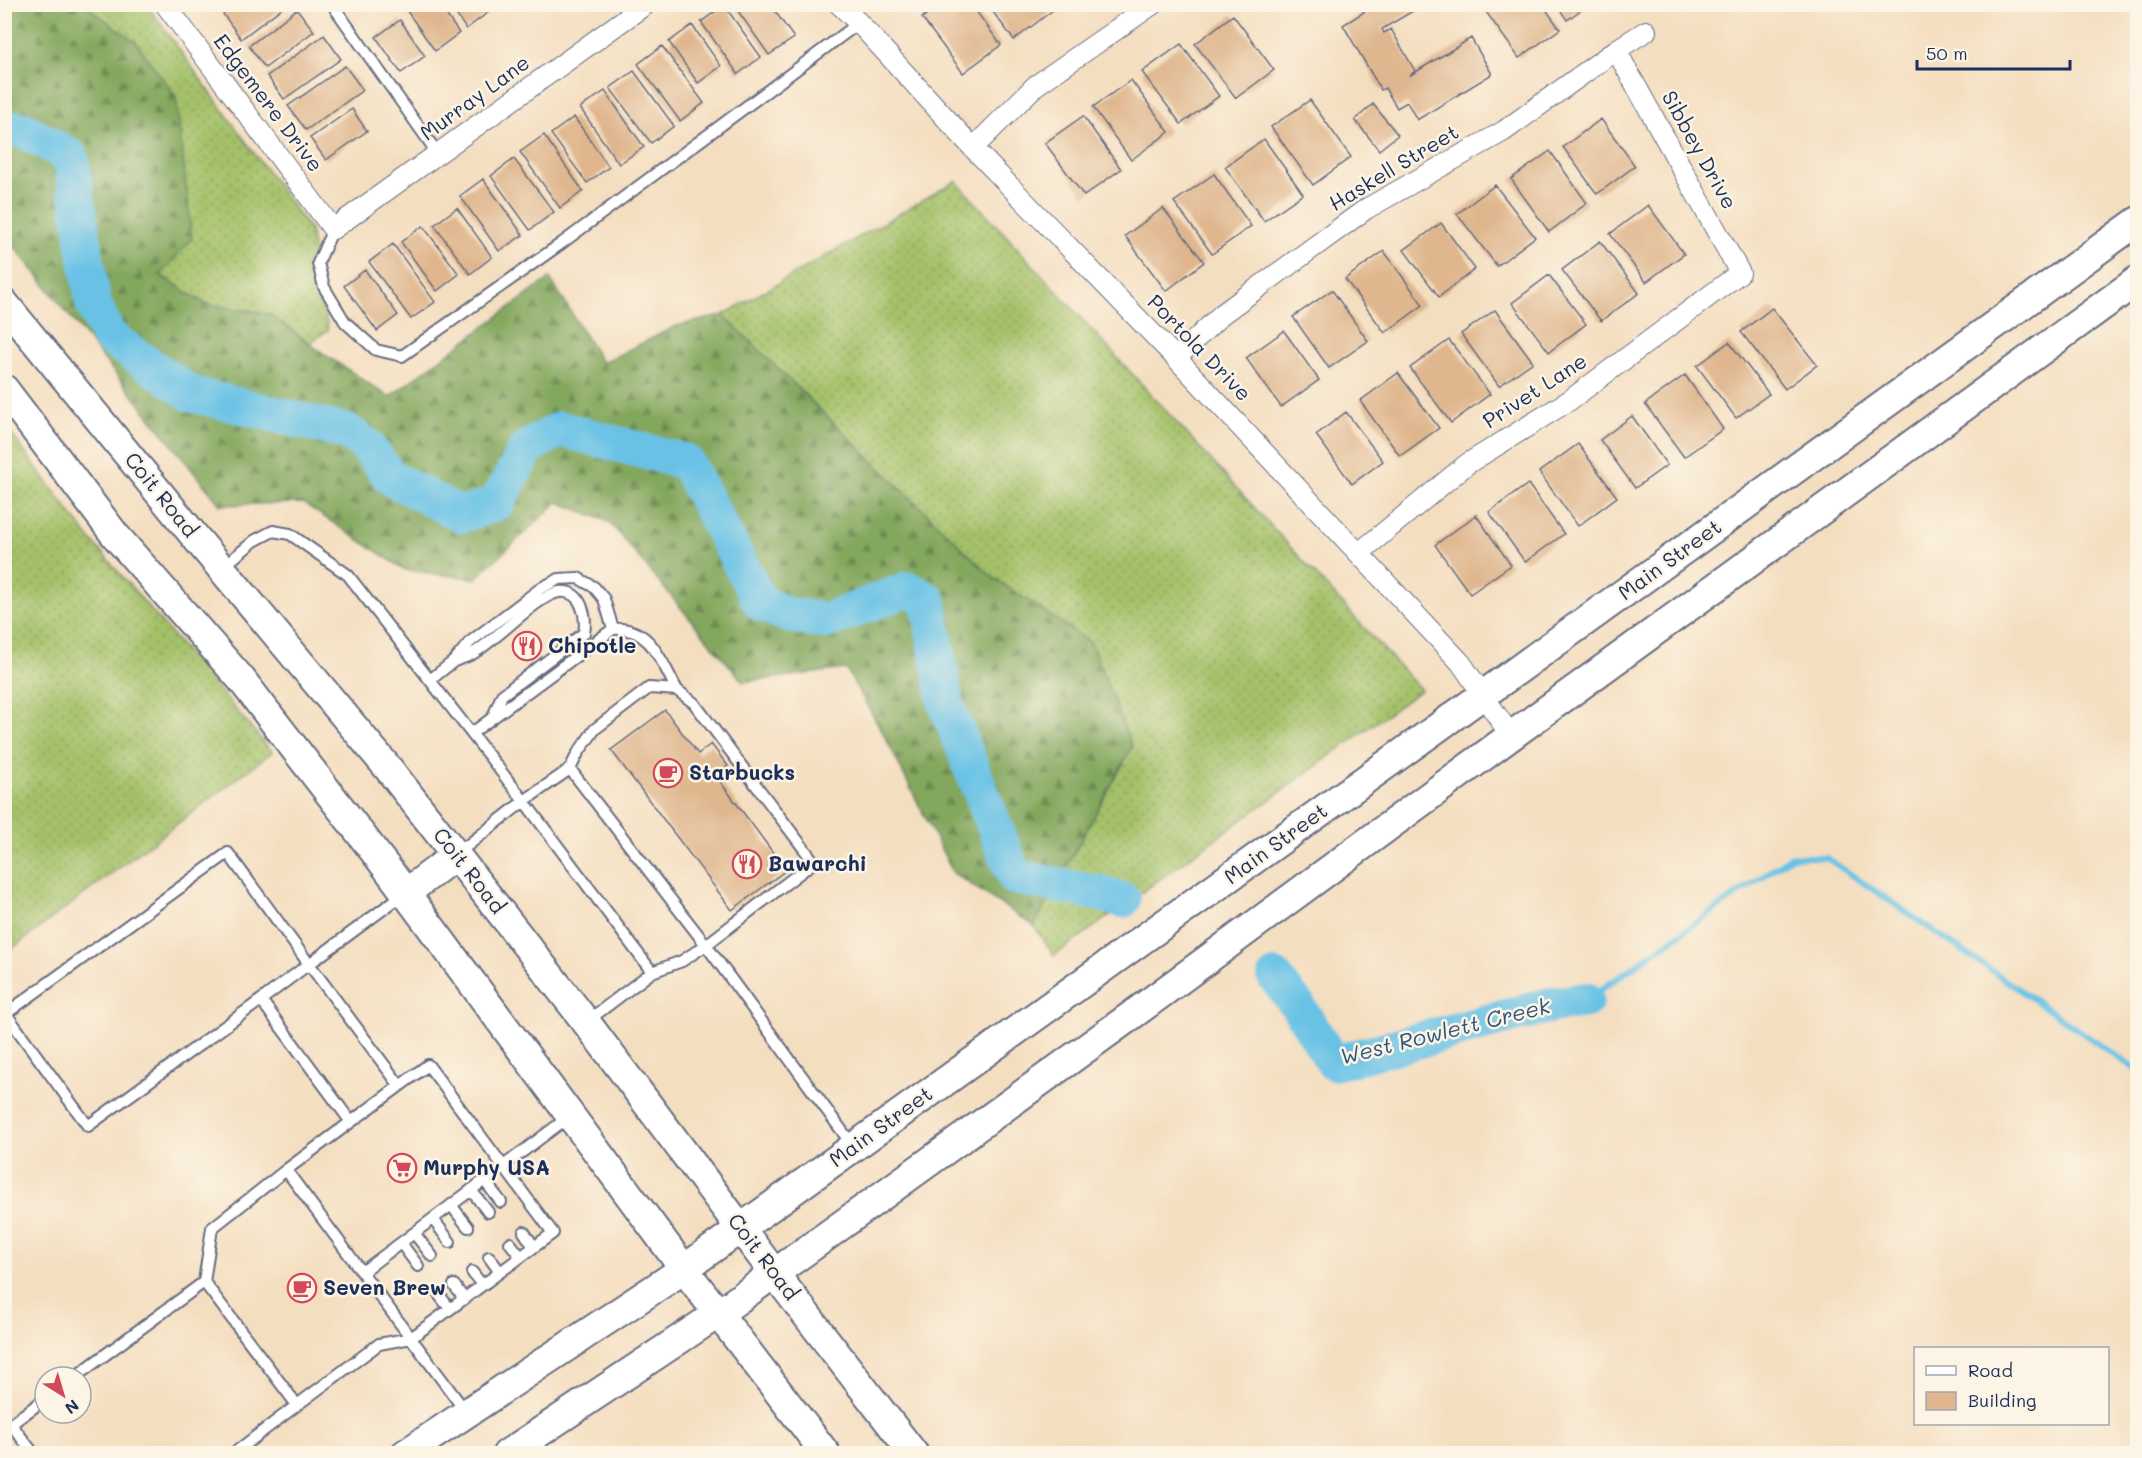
<svg xmlns="http://www.w3.org/2000/svg" width="2142" height="1458" font-family="Mali,sans-serif">
<style>
.grass{fill:url(#grass-dots);stroke:#607864;stroke-width:1.5}
.forest{fill:url(#forest-firs);stroke:#4f6b5e;stroke-width:1.5}
.lines{fill:none;stroke-linecap:round;stroke-linejoin:round}
.stream{stroke:#69c2e6;stroke-width:6}
.river{stroke:#69c2e6;stroke-width:36}
.building{fill:#dfb68d}
.lane-casing{stroke:#676c80;stroke-width:14}
.street-casing{stroke:#676c80;stroke-width:22}
.secondary-casing{stroke:#676c80;stroke-width:32}
.lane{stroke:#fff;stroke-width:10}
.street{stroke:#fff;stroke-width:20}
.secondary{stroke:#fff;stroke-width:28}
.labels{text-anchor:middle;stroke-width:5;stroke-linejoin:round;paint-order:stroke}
.street-label{font-size:21px;fill:#1b2f5e;stroke:#fcf5e5}
.poi-label{font-size:21px;font-weight:bold;fill:#1b2f5e;stroke:#fcf5e5;text-anchor:start}
.water-label{font-size:22px;font-style:italic;fill:#2e5480;stroke:#fcf5e5}
</style>
<defs>
<pattern id="grass-dots" width="8" height="8" patternUnits="userSpaceOnUse" patternTransform="scale(1.5)"><rect width="8" height="8" fill="#a4c169"/><path d="M2 2h.1M6 6h.1" fill="none" stroke="#859d5a" stroke-width="1.8" stroke-linecap="round"/></pattern>
<pattern id="forest-firs" width="22" height="20" patternUnits="userSpaceOnUse" patternTransform="scale(1.5)"><rect width="22" height="20" fill="#83a75d"/><path d="M5 1l3.5 6h-7zM16 11l3.5 6h-7z" fill="#6a8850"/></pattern>
</defs>
<rect width="100%" height="100%" fill="#fcf5e5"/>
<filter id="ink" filterUnits="userSpaceOnUse"><feTurbulence type="fractalNoise" baseFrequency=".0167" numOctaves="2"/><feDisplacementMap in="SourceGraphic" scale="12" xChannelSelector="R" yChannelSelector="G"/><feConvolveMatrix kernelMatrix="1 2 1 2 8 2 1 2 1" color-interpolation-filters="sRGB"/></filter>
<filter id="wash" filterUnits="userSpaceOnUse"><feTurbulence type="fractalNoise" baseFrequency=".008" numOctaves="4" result="noise"/><feDisplacementMap in="SourceGraphic" scale="24" xChannelSelector="R" yChannelSelector="G"/><feGaussianBlur stdDeviation="1.35" result="paint"/><feColorMatrix in="noise" values="0 0 0 0 0 0 0 0 0 0 0 0 0 0 0 0 0 1.4 0 .05"/><feComposite in="paint" operator="in"/></filter>
<g filter="url(#wash)">
<rect width="100%" height="100%" fill="#f4dec0"/>
<path class="grass" d="M84,5H147L310,230L328,330L310,343L269,314L205,304L160,275L136,42Z
M956,181L1421,690L1054,956L1034,926L1132,747L1091,643L991,576L723,315Z
M5,426L87,535L272,752L5,954Z"/>
<path class="forest" d="M5,4L84,5L136,42L176,97L192,239L160,275L205,304L269,314L330,358L389,397L550,278L602,363L676,326L723,315L991,576L1091,643L1132,747L1034,926L953,873L882,731L846,669L743,682L609,522L558,502L475,579L405,570L303,503L220,505L5,235Z"/>
<g class="lines">
<path class="stream" d="M1586,1000L1792,856L1827,858L2138,1071"/>
<path class="river" d="M4,128L24,130L71,157L93,303L109,337L191,394L348,432L366,445L391,478L462,515L497,503L527,448L560,429L686,462L761,603L788,615L826,621L908,589L928,600L946,704L1015,877L1097,893L1123,900
M1275,977L1297,1005L1334,1063L1551,1005L1586,1000"/>
</g>
<g id="blocks">
<path class="building" d="M237,4H287L241,39L223,14Z
M402,4H439L459,33L435,51Z
M449,4H486L490,11L466,29Z
M733,4H770L794,38L769,55Z
M941,4H971L1001,45L963,73L922,18Z
M987,4H1048L1053,10L1014,40Z
M1360,4H1425L1382,29L1384,33L1391,29L1415,71L1409,76L1471,38L1492,74L1417,120L1407,102L1397,108L1385,88L1381,90L1343,25L1364,12Z
M1490,4H1542L1560,29L1519,58L1484,9Z
M1556,4H1589L1567,20Z
M724,5L761,57L738,74L701,22Z
M297,9L314,31L265,68L249,46Z
M1233,15L1274,70L1236,98L1195,44Z
M400,20L425,56L401,73L376,37Z
M692,25L721,66L698,83L669,42Z
M324,35L341,59L284,99L267,76Z
M1181,44L1219,96L1181,124L1142,72Z
M662,46L704,103L680,121L638,64Z
M345,66L363,90L306,130L288,106Z
M634,71L674,126L651,143L610,88Z
M1131,80L1169,132L1131,160L1093,107Z
M605,91L644,147L619,164L580,108Z
M1310,100L1351,157L1313,185L1271,127Z
M1373,104L1398,135L1379,150L1355,120Z
M352,109L367,131L326,160L310,138Z
M1083,116L1121,169L1084,196L1045,143Z
M574,117L609,167L587,183L551,134Z
M1601,119L1635,166L1597,194L1563,147Z
M544,135L583,191L560,208L520,152Z
M1264,139L1303,194L1264,221L1225,167Z
M1550,151L1587,203L1549,232L1511,179Z
M514,159L554,212L530,230L491,176Z
M1214,174L1251,226L1212,254L1174,202Z
M483,179L523,235L499,251L460,196Z
M1495,185L1535,237L1497,266L1457,214Z
M1648,205L1684,254L1646,282L1610,234Z
M457,208L492,257L470,274L434,225Z
M1163,208L1204,262L1166,291L1125,236Z
M1441,223L1475,269L1439,297L1404,250Z
M423,226L459,274L437,291L401,242Z
M1600,241L1639,293L1601,321L1562,270Z
M393,244L435,302L411,319L369,262Z
M1384,251L1423,305L1385,333L1345,279Z
M365,270L398,315L377,331L344,286Z
M1549,275L1586,324L1549,352L1512,303Z
M1332,290L1368,341L1329,368L1293,317Z
M1772,308L1817,365L1785,389L1741,332Z
M1495,310L1533,362L1499,386L1461,334Z
M1284,331L1319,380L1281,407L1246,358Z
M1449,340L1490,394L1451,423L1410,368Z
M1729,342L1769,394L1736,418L1697,366Z
M1398,373L1439,428L1400,456L1360,401Z
M1685,375L1723,429L1684,457L1645,404Z
M1346,412L1383,461L1352,484L1316,435Z
M1632,416L1667,465L1635,488L1600,440Z
M1578,444L1617,497L1578,526L1539,472Z
M1528,484L1564,534L1525,562L1489,512Z
M1476,515L1511,565L1470,594L1435,545Z
M665,710L698,754L711,744L728,766L716,776L786,870L732,910L611,750Z"/>
</g>
</g>
<g filter="url(#ink)">
<use href="#blocks" fill-opacity="0" stroke="#676c80" stroke-width="1.5"/>
<g class="lines">
<g class="lane-casing">
<path id="lane" d="M332,4L438,154
M333,229L318,263L324,287L345,322L376,350L402,356L562,243L859,23
M223,567L254,541L273,531L290,534L348,575L524,801L652,972
M454,661C460,659 466,657 472,654C494,642 538,595 559,592C582,589 587,617 584,633L502,695L493,717
M430,680L454,661L470,642L541,588L559,579L578,578L594,587L604,599L613,629
M472,733L613,629C651,626 661,661 677,690
M458,853L524,801L570,769
M6,1014L88,1126L261,1000
M4,1015L228,853L309,964L261,1000L351,1122
M586,1022L652,972L682,961L706,945L814,862L694,703L677,690L649,688L595,729L578,753L570,769L706,945L853,1146
M428,1065L553,1233L411,1338L379,1344L297,1405L204,1282L212,1228L286,1170Z
M400,1086L309,964L405,893
M286,1170L466,1412
M484,1180L501,1202
M471,1190L488,1212
M451,1205L468,1227
M433,1219L450,1242
M524,1232L534,1247
M414,1233L432,1256
M401,1243L418,1266
M510,1243L521,1257
M489,1257L500,1272
M362,1272L570,1116
M472,1272L482,1285
M454,1285L464,1299
M440,1296L450,1309
M75,1377L204,1282
M34,1454L11,1424L45,1399
M233,1454L297,1405"/>
</g>
<g class="street-casing">
<path id="street" d="M165,4L333,229L646,4
M839,4L859,23L973,148L1176,358L1461,663L1511,736
M973,148L1035,86L1153,4
M1176,358L1222,314L1366,209L1504,131L1616,50L1646,31
M1359,553L1467,464L1570,400L1740,273L1616,50"/>
</g>
<g class="secondary-casing">
<path id="secondary" d="M4,303L196,538L388,768L586,1022L774,1273L914,1454
M4,389L115,535L241,679L390,872L684,1269L826,1454
M406,893L456,855
M405,1454L684,1269L1483,695L2138,221
M507,1454L719,1313L807,1250L1128,1018L1511,736L2138,280"/>
</g>
<use href="#lane" class="lane"/>
<use href="#street" class="street"/>
<use href="#secondary" class="secondary"/>
</g>
</g>
<defs>
<g id="restaurant-ring" transform="scale(1.5)"><circle r="9.5" fill="#fcf5e5" stroke="#d1495b" stroke-width="1.5"/><path d="M-5-6h1v4h1v-4h1v4h1v-4h1v5L-1.5 .5V6h-2V.5L-5-1ZM5-6V6H3V1.5H1.5Q1.5-4 5-6Z" fill="#d1495b"/></g>
<g id="cafe-ring" transform="scale(1.5)"><circle r="9.5" fill="#fcf5e5" stroke="#d1495b" stroke-width="1.5"/><path d="M-5.5-4.5H6V0H3Q3 3.5 0 3.5H-2.5Q-5.5 3.5-5.5 0ZM3-3.2v2h1.7v-2ZM-6 4.5H4V6H-6Z" fill="#d1495b"/></g>
<g id="supermarket-ring" transform="scale(1.5)"><circle r="9.5" fill="#fcf5e5" stroke="#d1495b" stroke-width="1.5"/><path d="M-6-5.5h2.5l.6 2H6L4.5 2H-2.5L-4.4-4H-6ZM-1.5 3.2a1.3 1.3 0 1 0 .1 0ZM3 3.2a1.3 1.3 0 1 0 .1 0Z" fill="#d1495b"/></g>
</defs>
<g fill-rule="evenodd">
<use href="#restaurant-ring" x="527" y="646"/>
<use href="#cafe-ring" x="668" y="773"/>
<use href="#restaurant-ring" x="747" y="864"/>
<use href="#supermarket-ring" x="402" y="1168"/>
<use href="#cafe-ring" x="302" y="1288"/>
</g>
<g class="labels">
<g class="street-label">
<text transform="translate(475 98) rotate(-36)" y="7">Murray Lane</text>
<text transform="translate(268 103) rotate(53)" y="7">Edgemere Drive</text>
<text transform="translate(1699 150) rotate(61)" y="7">Sibbey Drive</text>
<text transform="translate(1394 168) rotate(-31)" y="7">Haskell Street</text>
<text transform="translate(1199 348) rotate(46)" y="7">Portola Drive</text>
<text transform="translate(1535 391) rotate(-33)" y="7">Privet Lane</text>
<text transform="translate(161 495) rotate(51)" y="7">Coit Road</text>
<text transform="translate(1670 560) rotate(-36)" y="7">Main Street</text>
<text transform="translate(1276 844) rotate(-36)" y="7">Main Street</text>
<text transform="translate(469 871) rotate(52)" y="7">Coit Road</text>
<text transform="translate(881 1127) rotate(-36)" y="7">Main Street</text>
<text transform="translate(763 1257) rotate(53)" y="7">Coit Road</text>
</g>
<g class="poi-label">
<text x="548" y="653">Chipotle</text>
<text x="689" y="780">Starbucks</text>
<text x="768" y="871">Bawarchi</text>
<text x="423" y="1175">Murphy USA</text>
<text x="323" y="1295">Seven Brew</text>
</g>
<g class="water-label">
<text transform="translate(1445 1031) rotate(-14)" y="8">West Rowlett Creek</text>
</g>
</g>
<rect width="2142" height="1458" fill="none" stroke="#fcf5e5" stroke-width="24"/>
<rect x="1914" y="1347" width="195" height="78" fill="#fcf5e5" stroke="#a2a6af" stroke-width="1.5"/>
<rect x="1926" y="1366" width="30" height="9" fill="#ffffff" stroke="#a2a6af" stroke-width="1.5"/>
<text x="1968" y="1377" font-size="18" fill="#1b2f5e">Road</text>
<rect x="1926" y="1392" width="30" height="18" fill="#dfb68d" stroke="#a2a6af" stroke-width="1.5"/>
<text x="1968" y="1407" font-size="18" fill="#1b2f5e">Building</text>
<g transform="translate(63 1395) rotate(143)"><circle r="28" fill="#fcf5e5" stroke="#a2a6af" stroke-width="1.5"/>
<path d="M0-4.5L10 22L0 15L-10 22Z" fill="#d1495b"/>
<text y="-9" font-size="16" font-weight="bold" text-anchor="middle" fill="#1b2f5e">N</text>
</g>
<path d="M1917 60v9h153v-9" fill="none" stroke="#1b2f5e" stroke-width="3"/>
<text x="1926" y="60" font-size="18" fill="#1b2f5e" stroke="#fcf5e5" stroke-width="4.5" paint-order="stroke">50 m</text>
</svg>
